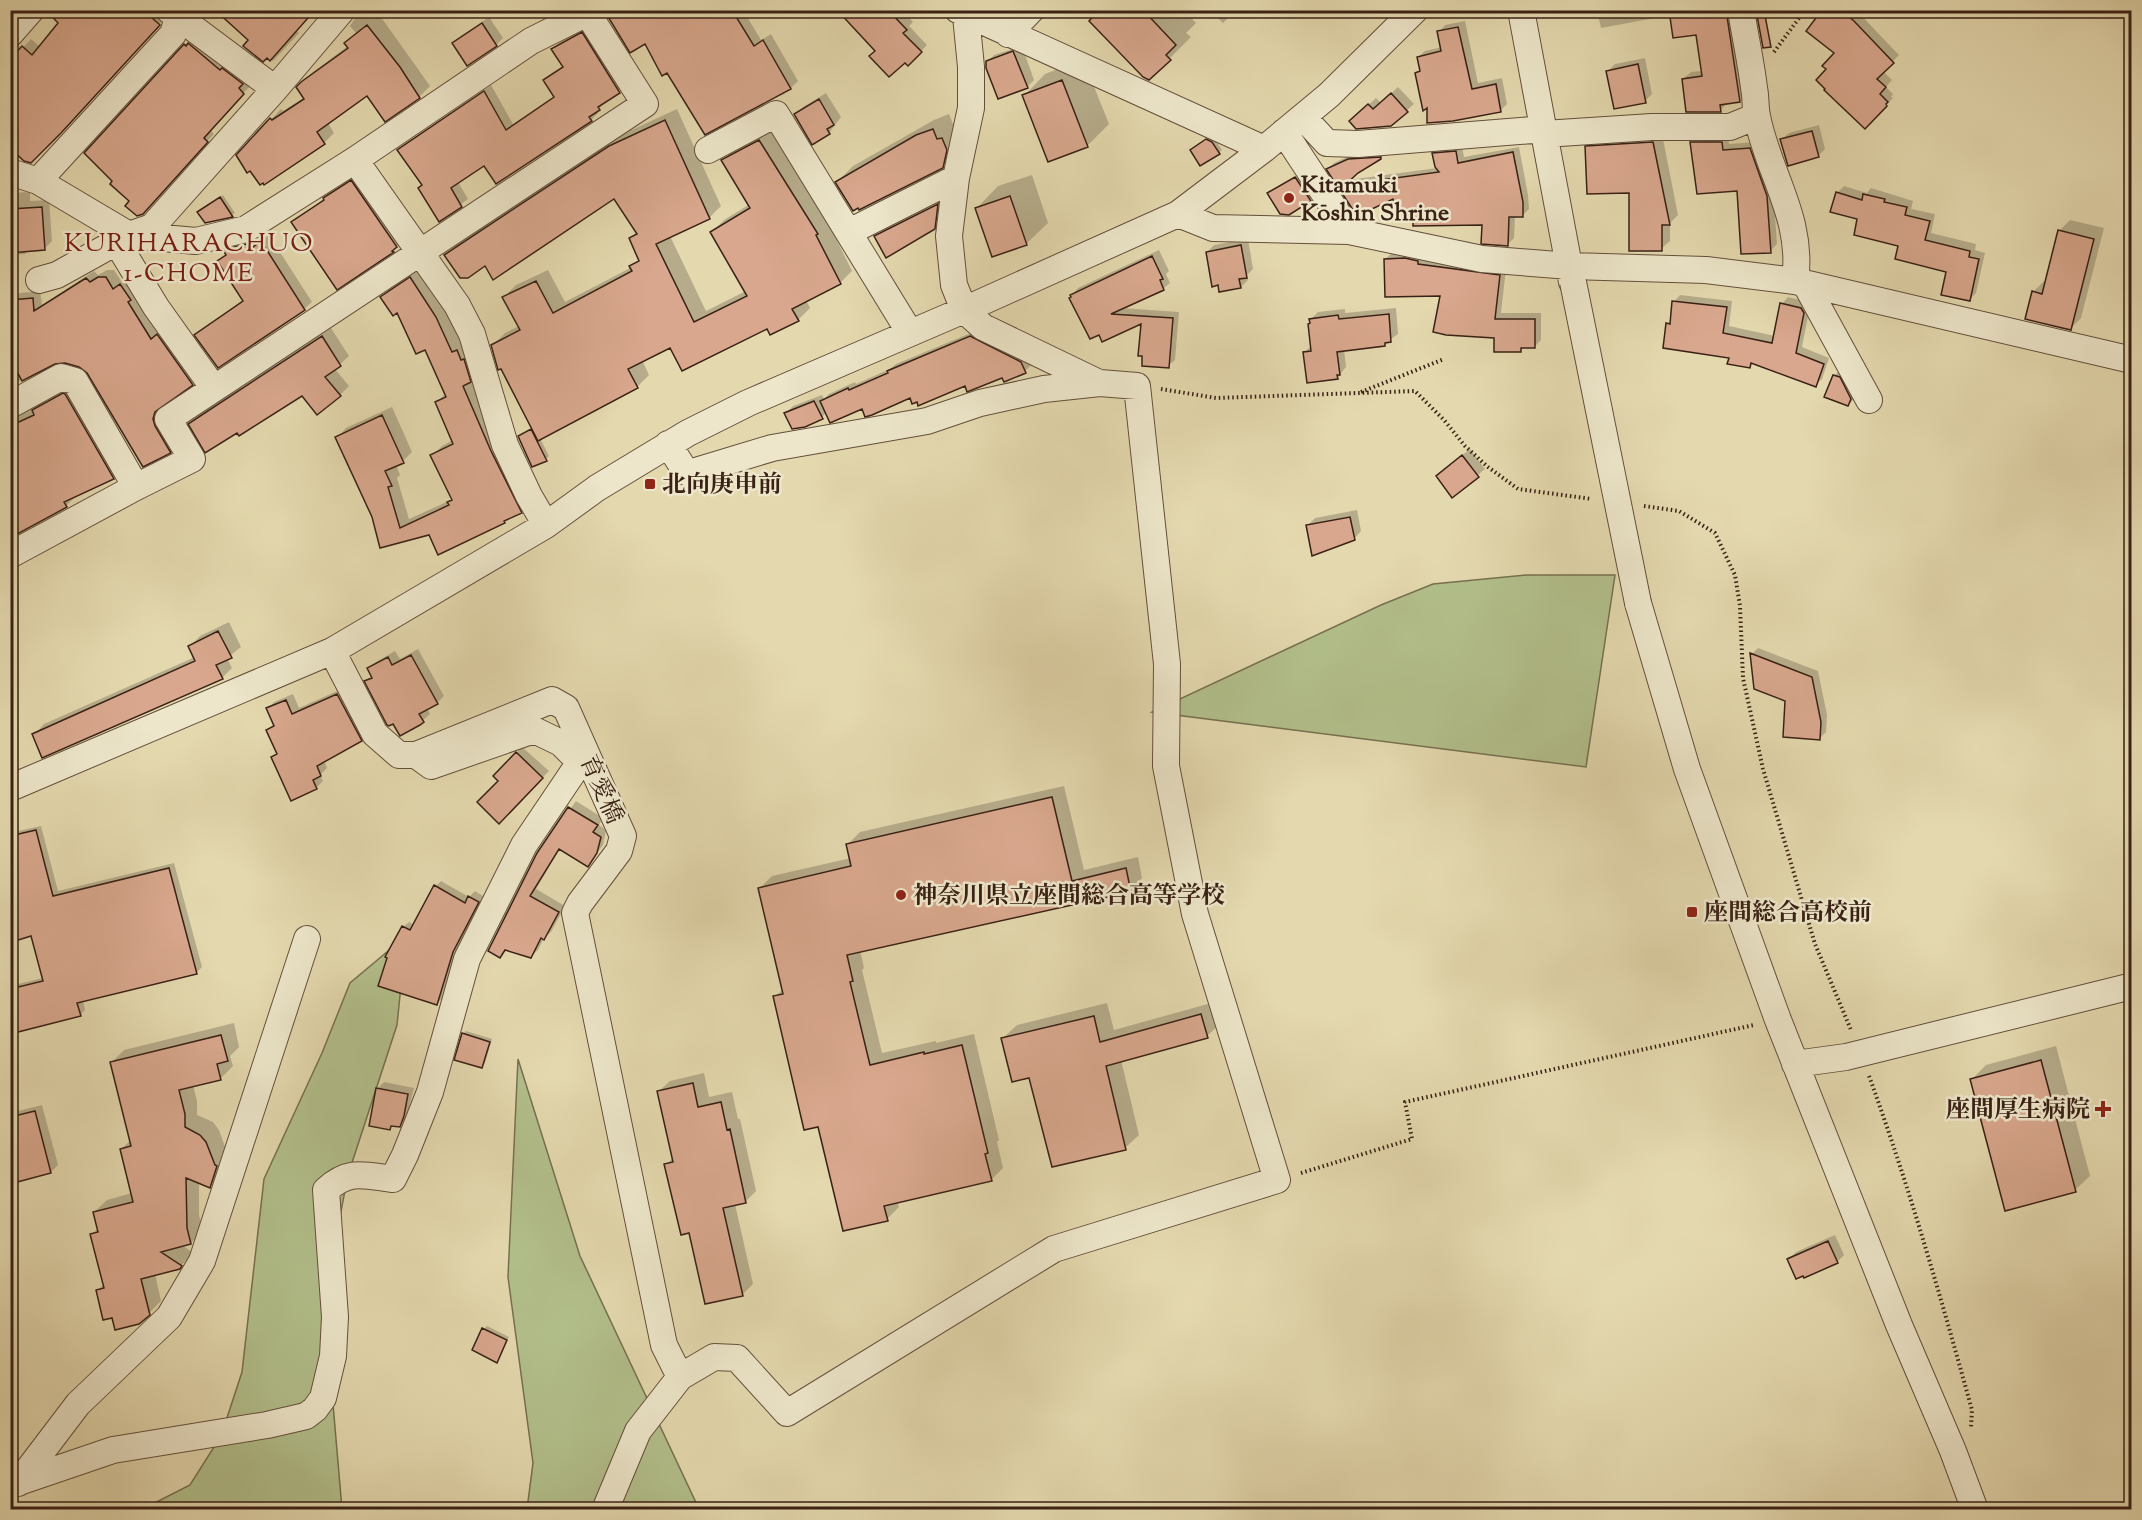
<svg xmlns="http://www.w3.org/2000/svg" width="2142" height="1520" font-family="'Sorts Mill Goudy','Noto Serif JP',serif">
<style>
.green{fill:#b2bf8b;stroke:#767050;stroke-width:1.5}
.shadow{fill:#0003}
.building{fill:#d8a78d;stroke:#392115;stroke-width:1.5}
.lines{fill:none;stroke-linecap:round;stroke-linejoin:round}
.minor-casing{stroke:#644f3b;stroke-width:28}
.path{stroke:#392115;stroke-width:4;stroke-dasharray:1.5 3;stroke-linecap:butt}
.minor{stroke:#ede6ca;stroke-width:26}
.minor-bridge-casing{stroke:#644f3b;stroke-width:28;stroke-linecap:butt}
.minor-bridge{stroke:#ede6ca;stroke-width:26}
.poi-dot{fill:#8f2418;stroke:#ede6ca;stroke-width:2}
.labels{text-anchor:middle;stroke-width:5;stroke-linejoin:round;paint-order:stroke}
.poi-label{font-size:24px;font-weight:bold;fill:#392115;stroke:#ede6ca;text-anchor:start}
.street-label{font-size:24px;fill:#392115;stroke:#ede6ca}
.neighbourhood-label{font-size:26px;letter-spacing:1.5px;fill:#7a1f14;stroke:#ede6ca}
</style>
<rect width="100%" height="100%" fill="#e4d8ae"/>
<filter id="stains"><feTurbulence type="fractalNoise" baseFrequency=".00333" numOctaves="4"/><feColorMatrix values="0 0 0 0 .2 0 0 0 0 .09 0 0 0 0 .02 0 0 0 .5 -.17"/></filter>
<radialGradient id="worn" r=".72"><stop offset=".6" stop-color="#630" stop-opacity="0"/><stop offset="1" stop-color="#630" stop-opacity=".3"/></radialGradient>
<path class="green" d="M1527,575H1615L1586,767L1152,712L1381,605L1433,584Z
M406,936L397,1025L348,1175L324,1299L342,1509L141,1510L190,1485L221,1436L242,1372L264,1179L322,1053L350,983Z
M518,1059L580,1256L699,1509H527L533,1463L508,1277Z"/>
<path class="shadow" d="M64,10H159L167,16L69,124L10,61L31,39L40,47L60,23Z
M358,10H376L430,86L419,97L385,120L368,94L328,123L334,133L324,143L264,183L238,155L281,109L283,111L305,97L302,83L313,72L348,46L346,43L356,33L350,26L358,14Z
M612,10H743L761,40L771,34L798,81L791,88L706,133L668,71L645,42Z
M839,10H902L913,22L909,26L927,45L908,64L877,50Z
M1101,10H1184L1196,23L1186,33L1191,37L1169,59Z
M1210,10H1236L1223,23Z
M1597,10H1735L1747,94L1740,101L1727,103L1720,111L1683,79L1691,72L1702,71L1697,33L1671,15L1601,28Z
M1824,10H1856L1899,55L1883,71L1892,80L1886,87L1893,94L1891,97L1893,98L1865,127L1828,69L1836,52Z
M489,17L503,38L496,45L454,43L461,36Z
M1465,21L1478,83L1502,78L1507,104L1501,110L1428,104L1416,73L1421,68L1418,57L1425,51L1442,47L1439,32L1445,25Z
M589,26L626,85L605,101L606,102L596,111L598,113L591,120L497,182L485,163L458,182L468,199L440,220L423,185L399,150L406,143L491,85L513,124L555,96L545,80L564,66L553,49L560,42Z
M296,30L299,33L273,61L267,56Z
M192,39L250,86L210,130L214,134L150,205L131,201L185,45Z
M1022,46L1034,80L1027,87L987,62L994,55Z
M1645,58L1652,94L1645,101L1608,71L1615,64Z
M1083,59L1109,124L1087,146L1024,96L1045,74Z
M1398,87L1414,104L1390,125L1358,114L1376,98L1381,103Z
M826,93L841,117L829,133L796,114L803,107Z
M677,109L721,206L709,218L670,236L706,311L746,291L712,232L724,220L750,204L723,160L735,149L772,129L828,222L852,271L840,283L806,300L810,308L798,320L671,345L642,360L649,375L637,387L540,438L549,456L546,459L520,436L533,428L493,345L505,333L519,326L504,297L516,285L548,270L565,302L632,267L640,258L630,238L637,232L614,197L486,263L446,255L458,243L623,134Z
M949,114L953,124L958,122L959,150L942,167L837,182L853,166L934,120Z
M1819,125L1825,149L1818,156L1781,140L1789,133Z
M1662,134L1678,215L1670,223V241L1661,249L1630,192L1587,147L1595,138Z
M1699,136H1728L1729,144L1757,142L1773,188L1777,244L1770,251L1738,190L1692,143Z
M1210,137L1215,139L1222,150L1219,153L1195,147Z
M1462,146L1464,157L1519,147L1528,195L1529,209L1523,215L1515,216L1514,238L1508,244L1484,224L1414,212L1394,196L1357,214L1328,169L1334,163L1355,153L1386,152L1381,157L1357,172L1348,180L1437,168L1434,154L1440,147Z
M358,175L399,244L393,251L337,287L293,223L332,192Z
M1032,175L1048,223L1026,244L977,208L998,186Z
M1299,175L1313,197L1288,213L1272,191Z
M1844,186L1867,193L1871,188L1913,201L1911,209L1935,214L1931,233L1976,244L1975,250L1985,253L1976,293L1970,299L1948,271L1900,245L1859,218L1837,193Z
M30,192V201L49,200L52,241L44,249L29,250L25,254L10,255V193Z
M223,195L235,213L232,215L202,209Z
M944,199L941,221L934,228L876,237L883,230Z
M2070,220L2104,228L2081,318L2070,329L2033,292L2044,281L2046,282L2059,231Z
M269,235L312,302L304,309L218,366L196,335L244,299L219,262L227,254L225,250L231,243L258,237L260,241Z
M1248,239L1253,269L1247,275L1248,280L1241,287L1207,252L1214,245Z
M1159,250L1169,271L1166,274L1170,283L1163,289L1121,308L1179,312L1175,360L1168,366L1142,322L1103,340L1072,295L1078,288Z
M1392,253L1506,269L1501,313H1541V340L1534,347L1525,346L1520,351L1496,337L1442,294L1385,259Z
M420,269L445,307L530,502L521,512L504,522L439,553L429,533L381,546L373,516L337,438L346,428L392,407L412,452L403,461L396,465L400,475L397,478L409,519L453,499L432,456L442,446L453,440L436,403L446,393L426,348L398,311L382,297L391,288Z
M107,270H114L122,282L128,278L200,376L192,383L162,403L160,411L178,444L170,452L80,365L65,361L53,362L10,386V294L40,291L42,305L94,271L98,275Z
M1680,295L1732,301L1729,326L1775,336L1782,304L1788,297L1808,302L1810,306L1802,347L1829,358L1822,379L1815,385L1754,362L1749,367L1668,324L1672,319L1674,302Z
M1396,308L1398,334L1384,344L1344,349L1346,367L1337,378L1305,352L1312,345L1311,319L1318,312L1345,309V313Z
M331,328L349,356L335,369L349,386L340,395L302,394L190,424L199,415Z
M978,330L1032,364L1025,371L966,384L918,400L910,396L827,412L822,417L786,413L793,406L822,395L824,399L829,394L855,382L856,384L890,369L896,364Z
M1841,369L1855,398L1848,405L1834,376Z
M72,386L121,470L113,477L73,496L74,498L66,506L10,536V411L18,413L26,411Z
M1470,449L1485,469L1453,496L1445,469Z
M1357,510L1361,531L1354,539L1308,525L1315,518Z
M229,622L241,647L227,658L232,668L222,678L34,735L44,724L195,657L190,646L200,636Z
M1758,648L1818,671L1827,715L1826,732L1820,738L1787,700L1752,654Z
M418,649L444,696L437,703L427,708L430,714L419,724L366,681L372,675L369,669L376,662L395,651L400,659Z
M344,688L368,733L361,740L324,760L327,768L320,775L323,781L316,788L273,758L278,753L268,731L275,724L268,709L274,702L293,694L299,708Z
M522,747L549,771L499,822L500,781L495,776Z
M1064,786L1084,870L1138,857L1142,878L1130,890L860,950L864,968L862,970L882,1053L936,1041V1043L974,1034L999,1140L997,1142L1003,1168L991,1180L897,1202L899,1207L887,1219L819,1125L775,997L783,989L760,888L772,876L851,858L848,844L860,832Z
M576,801L603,818L599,825L606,830L603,845L588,865L560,848L536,889L565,906L551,932L544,938L538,950L531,956L507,949L500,956L538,853Z
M41,826L58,891L174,863L202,967L197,972L83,1000L85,1010L80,1015L10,1033V986L43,978L32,935L10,941V836L14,832Z
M441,881L469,897L475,891L483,896L459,946L442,998L437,1004L403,927L409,922L414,925L436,886Z
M1215,1002L1221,1023L1207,1036L1121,1060L1139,1135L1125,1148L1030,1076L1003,1038L1017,1025L1107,1003L1114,1030Z
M234,1023L239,1047L230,1056L233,1066L220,1079L193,1085L197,1101V1115L213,1122L219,1130L227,1152L222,1173L210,1186L199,1181V1215L203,1230L191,1243L182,1245L193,1253L179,1268L155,1274L161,1301L139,1323L113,1316L98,1290L104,1284L92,1235L98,1228L94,1212L107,1200L132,1193L121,1149L131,1140L111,1063L124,1050Z
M466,1031L492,1039L485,1063L482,1067L463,1034Z
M2056,1046L2090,1176L2075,1190L1972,1079L1986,1065Z
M704,1073L709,1097L732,1092L738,1119H740L756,1191L745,1202L735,1204L753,1284L742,1295L690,1232L666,1165L674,1157L659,1091L670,1081Z
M384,1082L414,1088L406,1119L399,1126L393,1125L390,1128L377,1089Z
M42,1105L58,1165L51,1172L10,1183V1113Z
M1835,1235L1844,1255L1837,1262L1789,1259L1796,1252Z
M487,1326L509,1337L496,1361L484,1329Z"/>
<path class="building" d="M46,10H143L160,25L61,133L31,163L24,161L10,148V59L22,46L32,55L58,23Z
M215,10H315L270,61L267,58L263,62L243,46L248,40Z
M611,10H732L754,46L763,40L791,89L705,135L667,73L662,76L645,44L630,53L607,15Z
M837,10H888L907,30L903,33L922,52L908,66L905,63L889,77L869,56L875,51Z
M1099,10H1143L1176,45L1166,55L1171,60L1149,80L1143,77L1089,21Z
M1669,10H1726L1740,102L1720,105L1721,112H1686L1682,79L1702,76L1696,35L1673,38Z
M1756,10H1764L1771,47L1763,48Z
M1822,10H1841L1854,21L1894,63L1877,79L1886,87L1880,94L1888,102L1886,104L1887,106L1865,129L1824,90L1825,89L1816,80L1826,69L1822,66L1834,53L1806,31Z
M482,23L497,46L467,66L452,43Z
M367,25L400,67L420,98L385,122L367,96L317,132L325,144L264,185L263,183L260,185L250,171L247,173L236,155L270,118L272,120L304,99L296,87L301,82L348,48L344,43Z
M1458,27L1472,89L1496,84L1501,112L1453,121L1427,123V108L1423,111L1415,73L1420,71L1417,57L1441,51L1437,31Z
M582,32L620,93L598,107L600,110L589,117L592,121L496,184L484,166L451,188L462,207L439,222L418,188L422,185L397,150L484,91L506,130L554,97L543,80L563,67L551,49Z
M188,43L220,70L222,68L243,84L239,88L244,94L204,138L208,142L143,214L137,216L125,206L129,201L110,184L112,181L84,153L184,44L186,46Z
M1013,51L1028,88L998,99L986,68V61Z
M1638,64L1646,103L1614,109L1606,71Z
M1062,80L1088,147L1048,162L1022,95Z
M1391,93L1408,112L1391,126L1356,129L1349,121L1368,104L1373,109Z
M819,99L834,125L827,129L830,134L812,145L794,114Z
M665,120L710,219L656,244L694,322L747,296L710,232L750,208L721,160L759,140L818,234L816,235L841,284L792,309L799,321L770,335L767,329L682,371L670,348L628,369L638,388L538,441L501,369L498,370L491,345L520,330L502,297L536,281L553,313L632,271L629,266L639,261L629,238L637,234L614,199L493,280L485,266L468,278H460L444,255L609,146Z
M933,129L937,139L942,138L947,150L943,168L859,210L858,208L853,211L835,182L916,135Z
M1812,131L1819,157L1788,166L1780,139Z
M1206,139L1212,142L1220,154L1200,166L1190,150Z
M1653,142L1670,225H1662V251H1629V193L1587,194L1585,146Z
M1690,142H1722L1723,150L1750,148L1767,196L1771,253L1741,254L1737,191L1697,194Z
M1456,151L1458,163L1513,152L1523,202V217H1509L1508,246L1481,244L1482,225L1413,226V214L1396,217L1393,199L1357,216L1326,169L1348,159L1381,157V159L1358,173L1345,185L1439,172L1435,167L1432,153Z
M1295,177L1311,201L1289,215L1280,214L1267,193Z
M351,180L397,247L392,251L394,252L337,290L291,222L324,200L323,198Z
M1836,192L1862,200L1863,194L1885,199L1884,202L1907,207L1905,215L1930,221L1925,240L1970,251L1969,257L1979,259L1970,301L1941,295L1946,272L1895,259L1898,246L1854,235L1857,219L1830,212Z
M1010,196L1027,245L992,257L975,208Z
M220,197L233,217L205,223L197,212Z
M938,204L935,229L886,258L874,236Z
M42,207L45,250L10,253V209Z
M2058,230L2094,239L2071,330L2025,319L2032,291L2042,294Z
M261,241L305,310L218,368L194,335L243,301L217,261L226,255L223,250L251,243L253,247Z
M1241,245L1247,278L1239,279L1241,288L1219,292L1218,285L1212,287L1206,252Z
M1152,256L1163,279L1160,280L1164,290L1111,314L1173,318L1169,368L1142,366V356H1138L1141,324L1102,342L1099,335L1090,339L1069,298L1071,297L1070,295Z
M1405,258L1418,261V264L1500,275L1495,319H1535V348H1521V352H1494V338L1446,335L1433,332L1440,296L1385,297L1384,259Z
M98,277H106L113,289L120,284L131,300L128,302L151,339L157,334L193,385L155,412L153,419L155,426L171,453L143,467L87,373L79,367L65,363L55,364L22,381L10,358V300L33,298L34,311L86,278L90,282Z
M410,277L436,317L452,352L457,350L461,360L464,359L471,382L463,386L491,451L522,513L504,521L505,523L438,555L429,535L380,548L372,517L335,437L382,415L404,463L385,471L392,486L388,487L400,528L449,505L447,502L452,500L430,455L453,444L435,402L446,397L425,350L416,354L397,313L393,316L380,297Z
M1672,301L1727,307L1723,333L1772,343L1780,303L1801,308L1804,313L1796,353L1824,364L1816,387L1751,363L1750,368L1727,364L1729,358L1663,348L1666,323L1670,324Z
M1389,314L1391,342L1385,343V346L1337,352L1340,375H1337L1338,379L1307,383L1303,352L1311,351L1308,324L1310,323L1309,319L1338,315L1339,319Z
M322,336L341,366L325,377L341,396L317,415L302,396L239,436L237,433L205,453L188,424Z
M970,336L1021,362L1026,373L1004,382L1002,378L967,392L965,386L918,406L917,402L912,404L910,398L872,415L865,417L862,409L830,423L820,401L848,388L849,390L888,373L887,371Z
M1833,375L1840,377L1851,399L1848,406L1824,397Z
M63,393L65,394L114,479L64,502L67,507L10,538V426L34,415L32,410Z
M814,401L823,419L805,427L792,429L784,413Z
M531,429L547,461L532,467L518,436Z
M1462,455L1479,477L1452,498L1436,476Z
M1350,517L1355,540L1312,556L1306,525Z
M218,631L232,658L216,665L223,679L42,758L32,734L195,661L188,646Z
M1750,653L1812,677L1821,722L1820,740L1783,737L1785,701L1754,689Z
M411,655L438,704L419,714L424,722L420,725L400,736L393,724L389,726L387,725L364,681L372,678L367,668L388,657L392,665Z
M337,694L362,741L317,766L321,776L313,780L317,789L291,801L271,757L277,754L266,730L274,726L266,708L286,700L292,714Z
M516,752L543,778L499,824L477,802L498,781L493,776Z
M1052,797L1072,881L1126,868L1131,892L847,955L853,981L850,982L870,1065L924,1052V1054L962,1045L988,1153L985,1154L992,1181L884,1206L888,1221L843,1231L818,1127L804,1130L773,996L783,994L758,888L851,866L846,844Z
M568,807L598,825L593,832L601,837L597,853L588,867L559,849L530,896L559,912L544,940L541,938L531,958L505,950L500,958L488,951L537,853Z
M36,830L53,896L169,868L197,974L77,1003L81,1016L14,1033L10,1018V989L43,981L31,936L15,941L10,924V836Z
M434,885L465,903L468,896L479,902L453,952L437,1005L378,986L387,958L385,957L402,926L410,930Z
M1201,1014L1208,1038L1106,1066L1126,1150L1052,1167L1029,1078L1012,1082L1001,1038L1094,1016L1100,1042Z
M462,1033L490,1042L482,1068L454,1060Z
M221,1035L228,1061L217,1064L221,1080L179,1090L185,1114V1127L200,1135L206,1142L215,1165L217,1166L210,1188L186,1178L187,1228L191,1244L161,1252L182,1266L180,1269L141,1279L150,1315L139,1324L115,1330L112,1318L103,1320L96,1290L104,1288L90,1234L98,1232L93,1212L133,1202L120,1149L131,1146L110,1062Z
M2041,1060L2076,1192L2005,1211L1970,1079Z
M693,1083L698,1107L721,1102L727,1130L730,1129L746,1203L723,1208L743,1296L705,1304L689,1233L681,1235L664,1164L673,1162L657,1091Z
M376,1088L408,1094L404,1116L400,1127L391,1126L390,1130L369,1126Z
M35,1111L51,1173L10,1184V1117Z
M1828,1241L1838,1263L1804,1278L1803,1276L1796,1279L1787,1259Z
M482,1328L507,1340L497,1363L472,1350Z"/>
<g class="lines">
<g class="minor-casing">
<path id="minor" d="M169,10L275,89
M958,10L1264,149
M1521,10L1572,282
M1741,10C1745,36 1751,62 1754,88C1756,97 1755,107 1757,116C1768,174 1804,218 1795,281
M966,16L971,67V108L956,178L949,236L954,285L964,310L983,327L1099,383
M10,34L31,10
M1008,34L1031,10
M1303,117L1327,143L1358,144L1544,129
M1284,132L1349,231
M1544,134L1652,127H1730L1757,116
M708,150L776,114L910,333
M355,160L457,305L472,334L505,445L529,496L546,525
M10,172L38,181L129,235L196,241L246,229L355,160L531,41L593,10
M38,181L173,34L178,18L184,10
M1178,214L1213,228L1349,231L1482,259L1570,266L1706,270L1795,281L2132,360
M849,232L956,178
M116,241L156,307L213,387
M39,280L57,275L129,235L152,227L275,89L342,10
M1805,283L1869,400
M10,405L61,377L75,381L136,487
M10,555L136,487L192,459L168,419L645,104L588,14
M1638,603L1687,769L1778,1020L1899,1325L1953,1451L1975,1510
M332,651L375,734L399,755H416L552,700L566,708L623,836L619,851L580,903L575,913L664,1345L680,1377
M10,788L332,651L546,525L597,488L688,433L748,403L964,310L1178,214L1264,149L1329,95L1415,10
M1795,1064L1846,1057L2132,986
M19,1482L113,1450L267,1425L306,1416L315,1409L323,1398L333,1356L335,1317L326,1190C349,1169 363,1175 393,1179L405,1155L430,1092L467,959L524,845L578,765V760L561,743L534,730L431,766L416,755
M18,1483L78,1404L169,1317L202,1261L307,939
M605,1510L638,1431L680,1377L714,1357L737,1358L787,1413L1054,1249L1277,1180L1195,914L1166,766L1167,664L1137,386L1100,383L1044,389L980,403L927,421L772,448L696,471L686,472L668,444"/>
</g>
<path class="path" d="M1774,52L1805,10
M1161,389L1216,398L1415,391L1444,420L1465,446L1488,467L1518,489L1592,499
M1361,392L1444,359
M1644,506L1679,511L1715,533L1735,575L1740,606L1743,678L1763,769L1815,944L1851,1030
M1869,1076C1909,1186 1941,1298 1972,1410L1971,1427
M1301,1173L1412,1139L1405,1102L1754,1025"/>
<use href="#minor" class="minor"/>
<g class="minor-bridge-casing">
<path id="minor-bridge" d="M1573,282L1638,603"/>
</g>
<use href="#minor-bridge" class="minor-bridge"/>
</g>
<g class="poi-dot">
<circle cx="1289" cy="198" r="6"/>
<rect x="644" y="478" width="12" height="12" rx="3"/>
<circle cx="901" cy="895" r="6"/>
<rect x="1686" y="906" width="12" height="12" rx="3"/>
<path d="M2100 1100h6v6h6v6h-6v6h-6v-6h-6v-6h6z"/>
</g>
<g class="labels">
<g class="poi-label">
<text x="1301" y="192">Kitamuki<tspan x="1301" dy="28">Kōshin Shrine</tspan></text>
<text x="662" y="492">北向庚申前</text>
<text x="913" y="903">神奈川県立座間総合高等学校</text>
<text x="1704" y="920">座間総合高校前</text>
<text x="2090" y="1117" text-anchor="end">座間厚生病院</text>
</g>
<g class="street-label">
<text transform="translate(602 789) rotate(66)" y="8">育愛橋</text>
</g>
<g class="neighbourhood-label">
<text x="189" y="251">KURIHARACHUO<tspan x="189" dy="30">1-CHOME</tspan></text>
</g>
</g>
<rect width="2142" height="1520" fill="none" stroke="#e4d8ae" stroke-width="36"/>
<rect x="12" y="12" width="2118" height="1496" fill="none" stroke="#392115" stroke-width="3"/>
<rect x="18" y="18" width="2106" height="1484" fill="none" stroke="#392115" stroke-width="1.5"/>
<rect width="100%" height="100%" filter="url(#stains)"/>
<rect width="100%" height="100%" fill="url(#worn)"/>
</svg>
